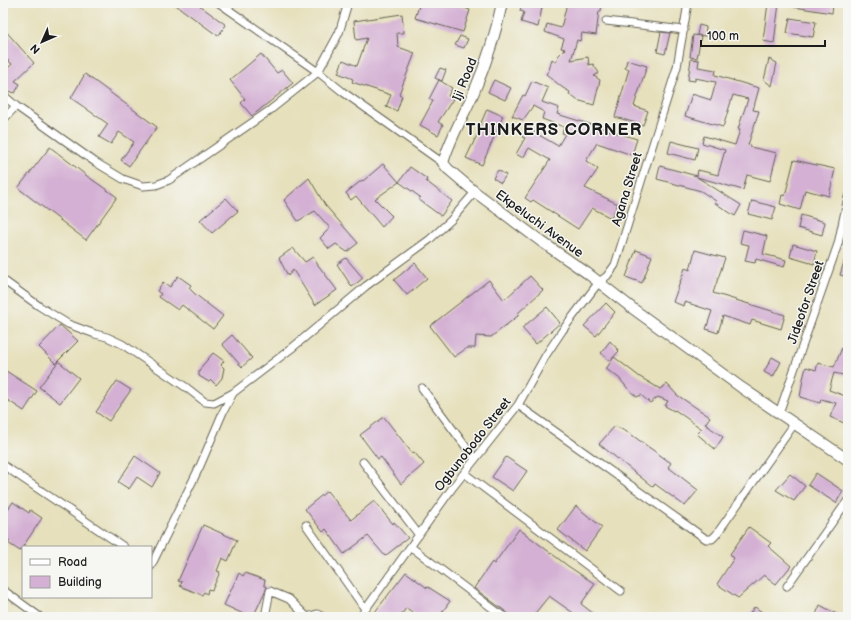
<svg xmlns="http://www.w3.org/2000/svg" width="851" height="620" font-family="'Balsamiq Sans',sans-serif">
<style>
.building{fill:#d4b1d4}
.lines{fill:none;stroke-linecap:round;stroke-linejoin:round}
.street-casing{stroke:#636154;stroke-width:9}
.secondary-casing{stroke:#636154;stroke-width:12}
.street{stroke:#fff;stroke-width:7}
.secondary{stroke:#fff;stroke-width:10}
.labels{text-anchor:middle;stroke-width:3;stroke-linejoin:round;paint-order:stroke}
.street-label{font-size:13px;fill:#1c1c1c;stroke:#f6f6f2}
.district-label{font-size:17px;font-weight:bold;letter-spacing:1px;fill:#1c1c1c;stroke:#f6f6f2}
</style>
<rect width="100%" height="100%" fill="#f6f6f2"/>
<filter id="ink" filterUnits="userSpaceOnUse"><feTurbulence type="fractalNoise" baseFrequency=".025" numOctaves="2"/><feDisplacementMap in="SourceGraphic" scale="8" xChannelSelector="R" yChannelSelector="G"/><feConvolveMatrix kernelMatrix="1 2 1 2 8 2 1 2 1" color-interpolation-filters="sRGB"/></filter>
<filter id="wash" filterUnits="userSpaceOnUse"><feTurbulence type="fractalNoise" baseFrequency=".012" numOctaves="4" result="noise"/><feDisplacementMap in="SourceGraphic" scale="16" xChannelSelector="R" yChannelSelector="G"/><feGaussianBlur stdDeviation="0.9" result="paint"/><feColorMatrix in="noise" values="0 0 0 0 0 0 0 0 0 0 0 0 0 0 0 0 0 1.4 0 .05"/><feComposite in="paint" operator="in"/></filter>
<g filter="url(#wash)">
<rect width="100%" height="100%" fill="#e6e0bc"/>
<g id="blocks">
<path class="building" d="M173,3H196L226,25L218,36Z
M420,3H437L450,7L451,3L470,10L463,32L415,18Z
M522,3H543L538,27L521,22L524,12L520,11Z
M567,3H602L601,11H599L596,35L582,33L580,41L577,40L571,60L588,57L589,65L593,64L599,73L594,76L600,80L594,105L577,100L569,94L570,92L563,88L546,74L549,70L552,59L556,62L558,56L565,49L561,48L564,39L545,32L547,24L561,28Z
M768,3H779L774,43L763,41Z
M795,3H816L833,5L832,13L794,7Z
M402,14L404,33H397L398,47L415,53L399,94L402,96L397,111L386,107L391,95L352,82L353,79L338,73L343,60L357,66L367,38L356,40L354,21Z
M790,18L816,22L813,37L787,33Z
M699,25L706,27L705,36L697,35Z
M3,28L34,63L15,81L20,84L15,93L9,91L3,83V73L12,64L3,56Z
M661,32L670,33L665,54L657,52Z
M693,35L701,36L697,58L690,57Z
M460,36L468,39L464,48L455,45Z
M261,54L277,73L282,70L293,83L252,116L241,103L245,99L230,80Z
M691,59L699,60L698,67L716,70L715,75L759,88L753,110L759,111L748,145L751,146L750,147L777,153L770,181L747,175L743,190L697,177L741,205L735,216L715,203L716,201L701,191L657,179L660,166L697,176L698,170L718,175L725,150L702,143L704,136L735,145L740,130L738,129L748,99L733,95L723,127L685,116L692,94L711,100L716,82L695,78V81L688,80Z
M769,59L777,63L772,86L764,80Z
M627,60L647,66L634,106L648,111L643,125L615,117L629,69L625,68Z
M440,68L446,70L442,81L435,78Z
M85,74L157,127L129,166L121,160L134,142L119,132L111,144L99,137L108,124L71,98Z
M439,80L452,88L448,96L453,99L438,122L443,125L438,135L420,125L433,101L429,99Z
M494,80L511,88L505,100L488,92Z
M532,81L548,88L542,102L559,108L557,114L637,139L632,155L597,143L586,161L598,169L585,188L618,204L611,218L592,208L578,229L533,200L531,202L525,198L550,160L529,148L523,158L516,154L525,138L522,137L527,128L558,146L565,134L562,133L564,127L542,119L544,112L533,106L523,120L512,116L523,95L525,96Z
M487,109L503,116L482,165L466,158L479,131L478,130Z
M671,141L698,148L695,160L668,153Z
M50,147L87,176L117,197L86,240L18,188Z
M794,160L835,169L829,196L805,190L800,210L780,204L782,195L785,196Z
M383,164L399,182L375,199L392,216L382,227L356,196L351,200L346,193L362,180L363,181Z
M410,167L427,179L426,181L452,201L441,216L418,199L420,197L399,182Z
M498,170L506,175L501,183L493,178Z
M309,178L325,205L358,243L347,252L336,244L329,249L320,238L330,228L315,211L298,221L284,200Z
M226,198L238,211L212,233L200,220Z
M752,201L776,207L772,220L748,214Z
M801,215L825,222L822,235L798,228Z
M743,230L767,236L763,254L786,260L784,267L756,259L755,263L745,261L749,245L740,243Z
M793,244L817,251L814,264L790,257Z
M293,248L305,262L313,257L318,265L337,290L315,305L293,270L288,276L279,258Z
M636,250L652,256L642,283L626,277Z
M695,250L725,258L713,293L785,315L781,329L752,320L750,325L723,316L718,333L706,329L712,311L685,302L684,306L673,302L685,268L690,270Z
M846,255H848V277L840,275Z
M346,258L363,278L352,287L337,264Z
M415,263L427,278L407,295L394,280Z
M178,276L191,285L189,288L195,294L223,316L213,329L182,305L178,310L159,297L161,294L157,291L163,282L170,287Z
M530,276L543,290L517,314L519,315L491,337L476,336L475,348H467L454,357L430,326L489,280L504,300Z
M606,303L615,312L596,336L584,326Z
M547,307L560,323L536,344L522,328Z
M60,325L78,341L58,361L79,378L60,403L39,387L58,362L56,364L39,347Z
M232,335L252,358L242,367L222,344Z
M610,341L619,351L610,361L601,353Z
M842,348L848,350V376L834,373L829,390L848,397V415L844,423L830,417L836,403L821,399L820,403L800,397L803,379L806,367L816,370L818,363L834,367Z
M213,353L224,361L221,365L224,368L222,378L216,385L211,380L209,382L199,376V372L202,366Z
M614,357L640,377L660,389L667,384L677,395L710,417L705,424L723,437L715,449L697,434L702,429L675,410L674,411L665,406L668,401L658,397L650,403L641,395L637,397L629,390L619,378L606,369Z
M772,357L781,362L773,377L764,372Z
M3,369L37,391L24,411L3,397Z
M117,381L131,390L109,421L96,412Z
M384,417L412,453L414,452L424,464L401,484L381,457L378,459L360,435Z
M615,426L629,433L671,463L668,467L698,490L685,506L655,484L653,487L599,444Z
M135,456L160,473L152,487L137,477L129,489L118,482Z
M506,457L527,471L513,491L492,477Z
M816,473L843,491L836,503L808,485Z
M790,474L805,486L794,501L776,490Z
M327,491L351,520L374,501L393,524L394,522L408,538L385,556L368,536L344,554L326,529L323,532L305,509Z
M13,502L29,513L30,510L42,518L20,551L8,543L10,541L3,536V516Z
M576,506L588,516L602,527L585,551L558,530Z
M203,525L237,540L228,561L222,558L217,571L220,572L212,590L208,589L207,594L204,592L202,595L180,586L182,582L178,581Z
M749,527L771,543L768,546L791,566L776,584L764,575L738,598L717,584L734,558L730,554Z
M519,529L568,566L595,584L581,604L598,617H579L549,596L532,617H513L474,588L492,562L494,564Z
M406,572L427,588L428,587L450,601L439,617H420L406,608L400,617H371Z
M239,573L243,576L245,573L265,580L264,585L267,587L254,615L250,617L224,605Z
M820,605L842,617H815Z
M755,607L769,617H747Z"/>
</g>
</g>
<g filter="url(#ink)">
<use href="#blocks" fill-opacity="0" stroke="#636154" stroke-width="1"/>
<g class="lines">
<g class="street-casing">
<path id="street" d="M219,3L318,72L343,92L443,163
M606,21L684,30
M3,95L16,106
M3,120L16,106L95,162L123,179L143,186L156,185L169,180L269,111L318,72L339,33L348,3
M3,280L39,306L68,324L95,334L107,337L122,344L187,388L205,402L214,403L233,393L292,348L366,286L429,240L451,220L475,192
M422,388L475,459
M518,405L706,539H712L716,535L795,423
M779,413L838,244L848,197
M363,462L419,535
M3,465L124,547
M464,473L621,591
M306,525L365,609
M411,547L504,617
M151,566L200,466L223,412L233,393
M787,586L848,500
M3,590L40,617
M265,617L270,591L289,599L307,617L317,614L323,617
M360,617L453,487L518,405L546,355L562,331L599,282L607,276L615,265L677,67L688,3"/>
</g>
<g class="secondary-casing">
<path id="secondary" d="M502,3C496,33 486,64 474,92C464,115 450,138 443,163L448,169L475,192L542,242L587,273L632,308L742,388L848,460"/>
</g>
<use href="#street" class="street"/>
<use href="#secondary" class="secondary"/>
</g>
</g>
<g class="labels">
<g class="street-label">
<text transform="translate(464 79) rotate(-68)" y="5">Iji Road</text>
<text transform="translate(626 189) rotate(-73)" y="5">Agana Street</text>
<text transform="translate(540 223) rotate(36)" y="5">Ekpeluchi Avenue</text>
<text transform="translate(805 302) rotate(-71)" y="5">Jideofor Street</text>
<text transform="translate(472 444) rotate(-52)" y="5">Ogbunobodo Street</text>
</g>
<g class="district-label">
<text x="554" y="135">THINKERS CORNER</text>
</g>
</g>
<rect width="851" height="620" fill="none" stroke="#f6f6f2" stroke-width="16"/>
<rect x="22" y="546" width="130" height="52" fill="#f6f6f2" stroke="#9f9f9c"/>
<rect x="30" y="559" width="20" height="6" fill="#ffffff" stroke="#9f9f9c"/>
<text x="58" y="566" font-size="12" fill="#1c1c1c">Road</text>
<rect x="30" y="576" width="20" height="12" fill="#d4b1d4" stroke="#9f9f9c"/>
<text x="58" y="586" font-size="12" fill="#1c1c1c">Building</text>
<g transform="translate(42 42) rotate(225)" stroke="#f6f6f2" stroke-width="3" paint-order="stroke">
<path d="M0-3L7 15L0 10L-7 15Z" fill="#1c1c1c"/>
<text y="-6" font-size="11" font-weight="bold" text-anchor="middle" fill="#1c1c1c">N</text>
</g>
<path d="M701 40v6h124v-6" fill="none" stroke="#1c1c1c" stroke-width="2"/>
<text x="707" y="40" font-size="12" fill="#1c1c1c" stroke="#f6f6f2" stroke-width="3" paint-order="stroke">100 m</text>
</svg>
